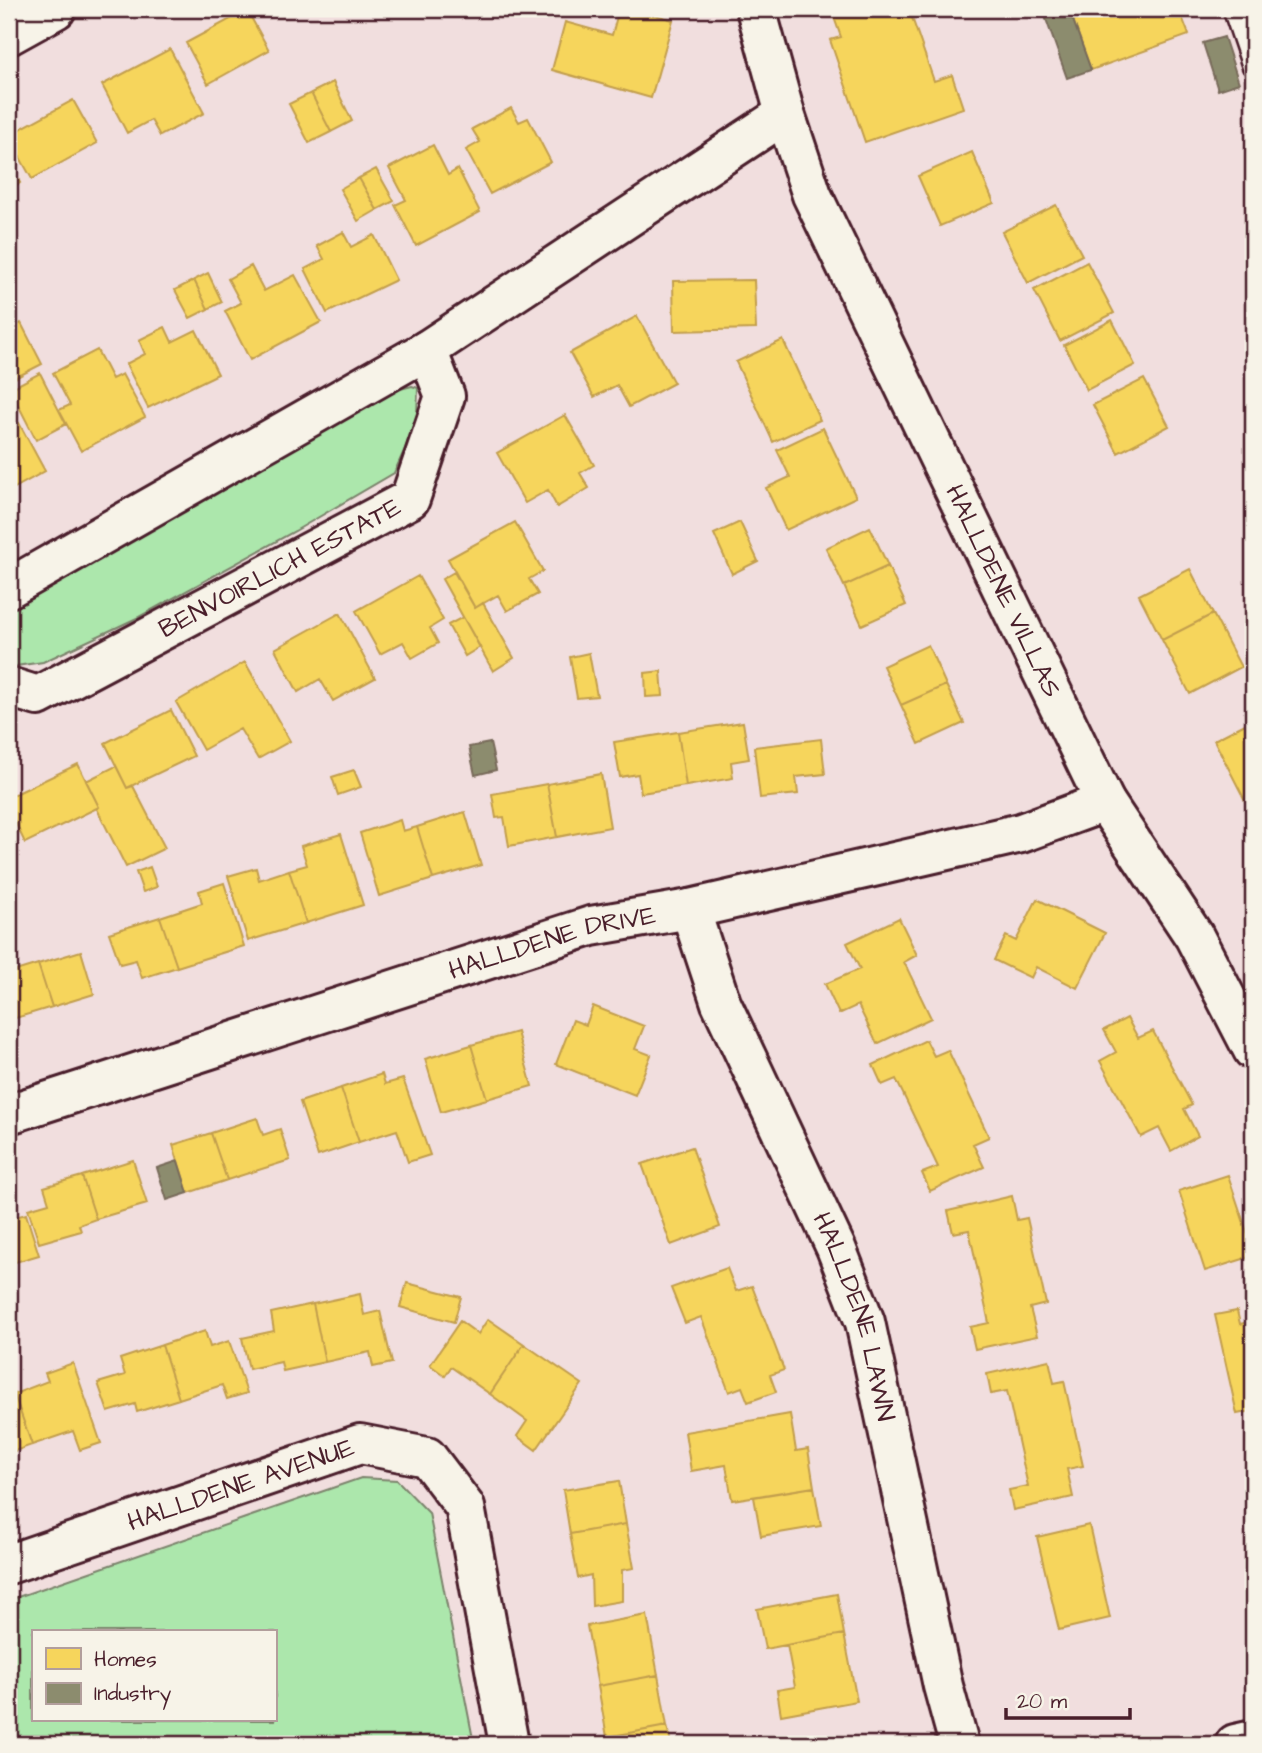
<svg xmlns="http://www.w3.org/2000/svg" width="1262" height="1753" viewBox="0 0 1262 1753" font-family="'Architects Daughter',sans-serif">
  <style>
    .green { fill: #ace7ac; stroke: #7b836c; stroke-width: 2; fill-rule: evenodd }
    .homes { fill: #f6d55c; stroke: #c29e4d; stroke-width: 2 }
    .industry { fill: #8c8c6e; stroke: #786b5a; stroke-width: 2 }
    .lines { fill: none; stroke-linecap: round; stroke-linejoin: round }
    .lane-casing { stroke: #4a1f2b; stroke-width: 26 }
    .street-casing { stroke: #4a1f2b; stroke-width: 44 }
    .secondary-casing { stroke: #4a1f2b; stroke-width: 44 }
    .lane { stroke: #f7f3e8; stroke-width: 21 }
    .street { stroke: #f7f3e8; stroke-width: 38 }
    .secondary { stroke: #f7f3e8; stroke-width: 38 }
    .labels { text-anchor: middle; dominant-baseline: central; stroke-width: 7; stroke-linejoin: round; paint-order: stroke }
    .street-label { font-size: 26px; fill: #4a1f2b; stroke: #f7f3e8 }
  </style>
  <rect width="100%" height="100%" fill="#f1dede"/>
  <filter id="ink" filterUnits="userSpaceOnUse"><feTurbulence type="fractalNoise" baseFrequency=".0143" numOctaves="2"/><feDisplacementMap in="SourceGraphic" scale="14" xChannelSelector="R" yChannelSelector="G"/><feConvolveMatrix kernelMatrix="1 2 1 2 8 2 1 2 1" color-interpolation-filters="sRGB"/></filter>
  <g filter="url(#ink)">
    <!-- green -->
    <path class="green" d="M412 386 418 388 417 417 405 449 394 473 295 531 139 617 43 662 9 667V609L400 389Z
      M361 1478 397 1480 429 1513 474 1744H9V1600ZM33 1632H275V1720H33Z"/>
    <!-- homes -->
    <path class="homes" d="M619 9H634L673 20 651 98 552 70 565 22 612 35Z
      M831 9H874L875 12 884 9H909L934 81 952 75 963 108 865 142 830 40 841 37Z
      M1105 9H1179L1189 35 1091 70 1073 20Z
      M247 10 269 50 208 84 186 43Z
      M170 49 204 113 160 136 151 120 127 133 102 85Z
      M333 82 352 121 331 132 311 93Z
      M311 93 331 132 309 143 289 104Z
      M73 100 97 143 32 179 9 138V135Z
      M511 108 519 122 528 118 551 162 490 194 466 150 480 142 472 129Z
      M433 145 448 175 458 169 480 212 416 246 395 205 406 200 389 168Z
      M972 152 994 203 940 226 918 176Z
      M9 163 20 183 9 190Z
      M376 169 394 201 377 210 359 178Z
      M359 178 377 210 358 221 340 189Z
      M1056 205 1082 255 1028 283 1002 232Z
      M343 232 351 247 374 235 396 280 327 313 305 269 324 259 317 246Z
      M1087 262 1114 313 1060 341 1034 290Z
      M251 266 264 291 295 275 321 322 250 360 225 311 241 303 228 279Z
      M208 273 222 302 208 309 194 280Z
      M194 280 208 309 190 318 175 290Z
      M754 280 756 329 674 331 673 281Z
      M637 316 674 383 629 407 617 385 594 397 570 353Z
      M1112 320 1135 365 1087 390 1064 345Z
      M21 323 42 364 9 381V329Z
      M165 327 172 342 196 330 218 374 148 408 126 364 145 354 139 340Z
      M783 340 820 420 773 442 736 362Z
      M97 350 112 379 122 374 145 417 81 451 59 410 70 405 53 373Z
      M40 373 66 424 36 440 10 389Z
      M1144 379 1169 426 1118 453 1093 405Z
      M565 415 594 465 580 473 589 488 557 507 548 490 525 503 497 453Z
      M19 423 45 471 9 491V429Z
      M823 428 856 497 786 530 766 488 790 477 777 450Z
      M515 522 543 571 529 579 538 594 507 611 498 595 475 608 448 559Z
      M740 522 758 561 732 574 714 534Z
      M870 527 888 566 844 586 826 548Z
      M888 566 906 605 862 625 844 586Z
      M1190 569 1213 614 1162 640 1139 595Z
      M454 572 475 608 483 603 514 658 493 671 442 579Z
      M418 576 443 620 430 628 438 643 412 658 403 642 380 654 356 611Z
      M340 613 375 678 333 701 320 679 298 692 275 649Z
      M1213 614 1241 667 1190 694 1162 640Z
      M463 617 480 647 465 656 448 625Z
      M928 645 946 685 901 705 883 666Z
      M589 653 597 696 577 698 570 657Z
      M245 662 290 741 258 759 240 729 203 750 176 702Z
      M661 671 663 696 646 697 645 673Z
      M946 685 964 723 919 744 901 705Z
      M171 710 194 756 127 788 105 743Z
      M1253 720V816L1214 740Z
      M743 722 749 759 731 762 733 778 686 786 678 732Z
      M678 732 686 786 641 793 638 774 620 777 614 742Z
      M821 739 825 774 796 777 798 794 760 798 754 747Z
      M78 764 99 807 25 843 9 809V797Z
      M116 766 127 788 133 786 165 848 126 867 97 809 99 807 86 781Z
      M354 770 361 787 338 795 332 777Z
      M601 774 610 827 557 837 547 784Z
      M547 784 557 837 509 846 504 817 496 818 492 794Z
      M465 812 481 865 433 879 417 827Z
      M400 820 403 831 417 827 433 879 379 896 360 833Z
      M341 834 363 905 306 923 289 870 307 865 301 846Z
      M150 867 157 887 143 892 136 872Z
      M256 868 259 880 289 870 306 923 248 941 228 876Z
      M224 883 244 946 177 967 160 917 202 903 199 891Z
      M1037 899 1105 933 1077 988 1036 967 1031 978 994 960 1006 936 1016 941Z
      M160 917 177 967 142 978 136 960 120 964 109 933Z
      M899 918 917 955 904 962 931 1018 877 1044 858 1005 839 1014 825 984 860 969 847 943Z
      M81 951 94 994 52 1007 38 964Z
      M38 964 52 1007 9 1020V973Z
      M593 1006 644 1026 635 1049 651 1055 635 1095 556 1064 573 1020 586 1025Z
      M1127 1018 1138 1038 1153 1031 1192 1105 1184 1109 1198 1136 1171 1151 1159 1128 1141 1137 1100 1061 1116 1052 1104 1030Z
      M517 1032 532 1086 487 1099 471 1045Z
      M926 1040 934 1056 948 1050 989 1137 973 1144 984 1167 930 1191 922 1173 938 1167 896 1079 882 1085 873 1065Z
      M471 1045 487 1099 441 1112 425 1059Z
      M382 1074 385 1084 403 1079 430 1155 408 1162 397 1130 359 1142 341 1088Z
      M341 1088 359 1142 318 1156 300 1102Z
      M257 1118 263 1135 280 1129 290 1160 227 1180 211 1133Z
      M211 1133 227 1180 188 1193 173 1145Z
      M692 1147 720 1227 671 1245 642 1164Z
      M133 1160 147 1204 96 1219 82 1176Z
      M1228 1175 1253 1250V1256L1205 1271 1179 1191Z
      M82 1176 96 1219 79 1225 81 1231 39 1243 28 1209 49 1203 44 1187Z
      M1012 1196 1017 1220 1027 1218 1046 1304 1030 1308 1037 1336 975 1349 970 1327 989 1323 969 1230 953 1233 948 1211Z
      M9 1208 12 1218 26 1214 39 1255 9 1264Z
      M727 1268 736 1291 752 1286 784 1370 770 1375 776 1392 748 1402 742 1387 729 1392 701 1317 685 1323 671 1288Z
      M407 1283 461 1297 454 1322 400 1307Z
      M360 1294 364 1315 380 1311 392 1363 373 1367 370 1352 325 1362 313 1304Z
      M313 1304 325 1362 283 1371 281 1362 249 1369 242 1338 274 1331 271 1313Z
      M1237 1311 1240 1324 1253 1321V1419L1252 1411 1237 1414 1215 1315Z
      M488 1319 524 1344 490 1394 451 1367 445 1376 430 1365 460 1321 478 1334Z
      M205 1331 210 1347 229 1341 247 1393 227 1399 222 1385 179 1399 162 1345Z
      M524 1344 582 1384 536 1450 517 1436 527 1421 490 1394Z
      M162 1345 179 1399 137 1412 135 1404 108 1412 98 1383 125 1375 120 1359Z
      M1049 1360 1054 1383 1064 1381 1083 1466 1067 1469 1073 1497 1013 1510 1009 1490 1028 1486 1007 1391 991 1394 987 1374Z
      M73 1363 101 1443 80 1450 73 1431 32 1445 14 1394 48 1381 45 1373Z
      M14 1394 32 1445 9 1453V1395Z
      M790 1414 796 1451 808 1449 814 1487 732 1500 726 1465 691 1471 685 1432Z
      M619 1481 626 1524 570 1534 563 1490Z
      M1251 1485H1253V1600H1252Z
      M814 1487 821 1526 761 1536 754 1497Z
      M626 1524 634 1568 622 1570V1601L592 1606 591 1575 578 1578 570 1534Z
      M1089 1525 1110 1618 1059 1630 1037 1537Z
      M837 1594 844 1634 765 1649 757 1609Z
      M647 1615 658 1675 598 1686 587 1626Z
      M844 1634 857 1701 781 1715 777 1690 795 1687 787 1645Z
      M658 1675 667 1726 607 1737 598 1686Z
      M667 1726 671 1744H599L598 1739Z"/>
    <!-- industry -->
    <path class="industry" d="M1065 9H1069L1091 70 1067 78 1045 16Z
      M1224 37 1239 83 1218 90 1203 43Z
      M490 743 496 770 475 775 469 747Z
      M178 1161 188 1193 167 1200 157 1168Z"/>
    <g class="lines">
      <defs>
        <path id="lane" d="M1234 9 1253 65"/>
        <g id="street">
          <path id="s1" d="M756 9 785 114 812 195 1105 802 1194 936 1253 1050"/>
          <path d="M9 588 427 350 785 114"/>
          <path id="s2" d="M9 687 38 696 410 499 445 396 427 350"/>
          <path id="s3" d="M690 909 721 1003 836 1248 865 1322 943 1686 959 1744"/>
          <path id="s4" d="M9 1114 591 926 690 909 1021 833 1105 802"/>
          <path id="s5" d="M9 1564 360 1444 427 1457 465 1507 509 1744"/>
          <path d="M1235 1744 1253 1740"/>
        </g>
        <path id="secondary" d="M9 35 56 9"/>
      </defs>
      <!-- lane casing -->
      <use href="#lane" class="lane-casing"/>
      <!-- street casing -->
      <use href="#street" class="street-casing"/>
      <!-- secondary casing -->
      <use href="#secondary" class="secondary-casing"/>
      <!-- lane -->
      <use href="#lane" class="lane"/>
      <!-- street -->
      <use href="#street" class="street"/>
      <!-- secondary -->
      <use href="#secondary" class="secondary"/>
    </g>
  </g>
  <g class="labels">
    <!-- street labels -->
    <g class="street-label">
      <text stroke="none"><textPath href="#s2" startOffset="304">BENVOIRLICH ESTATE</textPath></text>
      <text stroke="none"><textPath href="#s1" startOffset="634">HALLDENE VILLAS</textPath></text>
      <text stroke="none"><textPath href="#s4" startOffset="570">HALLDENE DRIVE</textPath></text>
      <text stroke="none"><textPath href="#s3" startOffset="441">HALLDENE LAWN</textPath></text>
      <text stroke="none"><textPath href="#s5" startOffset="245">HALLDENE AVENUE</textPath></text>
    </g>
  </g>
  <!-- margin -->
  <rect width="1262" height="1753" fill="none" stroke="#f7f3e8" stroke-width="35"/>
  <rect x="18" y="18" width="1227" height="1718" fill="none" stroke="#4a1f2b" stroke-width="2.5" filter="url(#ink)"/>
  <!-- legend -->
  <rect x="32" y="1630" width="245" height="91" fill="#f7f3e8" stroke="#b29e9c" stroke-width="2"/>
  <rect x="46" y="1648" width="35" height="21" fill="#f6d55c" stroke="#b29e9c" stroke-width="2"/>
  <text x="94" y="1666" font-size="21" fill="#4a1f2b">Homes</text>
  <rect x="46" y="1683" width="35" height="21" fill="#8c8c6e" stroke="#b29e9c" stroke-width="2"/>
  <text x="94" y="1700" font-size="21" fill="#4a1f2b">Industry</text>
  <!-- scale -->
  <path d="M1006 1708v10h124v-10" fill="none" stroke="#4a1f2b" stroke-width="3.5"/>
  <text x="1017" y="1708" font-size="21" fill="#4a1f2b" stroke="#f7f3e8" stroke-width="5" paint-order="stroke">20 m</text>
</svg>
